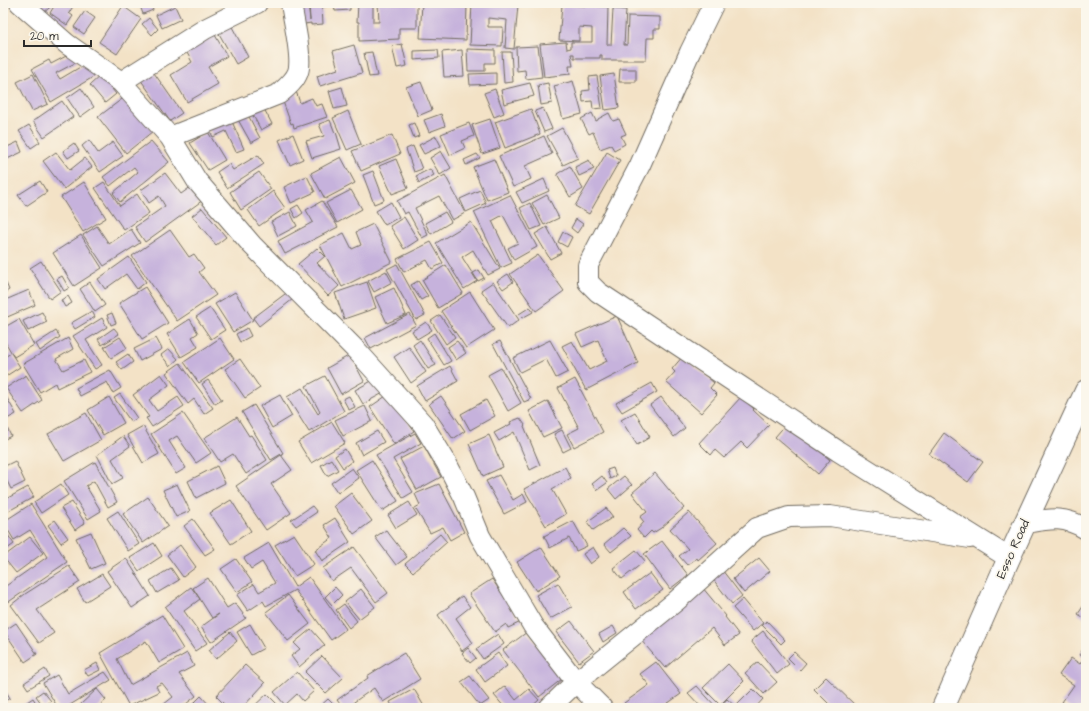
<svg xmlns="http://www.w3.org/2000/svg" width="1089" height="711" viewBox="0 0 1089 711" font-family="'Architects Daughter',sans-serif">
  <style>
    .building { fill: #c6b2dc }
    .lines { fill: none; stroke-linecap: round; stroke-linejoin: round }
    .minor-casing { stroke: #716b61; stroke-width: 22 }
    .tertiary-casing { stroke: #716b61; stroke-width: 24 }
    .minor { stroke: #fff; stroke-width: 20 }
    .tertiary { stroke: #fff; stroke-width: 22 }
    .labels { text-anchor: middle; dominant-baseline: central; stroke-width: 3.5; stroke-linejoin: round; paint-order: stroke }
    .street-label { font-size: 13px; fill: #2b2b2b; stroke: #fbf7ec }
  </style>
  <rect width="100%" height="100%" fill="#fbf7ec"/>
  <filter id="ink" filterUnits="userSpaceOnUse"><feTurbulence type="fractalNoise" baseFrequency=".025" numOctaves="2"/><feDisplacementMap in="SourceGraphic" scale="8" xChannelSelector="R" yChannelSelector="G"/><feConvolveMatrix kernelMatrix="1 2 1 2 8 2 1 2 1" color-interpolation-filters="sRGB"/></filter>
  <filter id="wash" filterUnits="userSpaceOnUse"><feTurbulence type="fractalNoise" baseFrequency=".012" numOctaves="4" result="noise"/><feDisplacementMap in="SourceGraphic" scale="16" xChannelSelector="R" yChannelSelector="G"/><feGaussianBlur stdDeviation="0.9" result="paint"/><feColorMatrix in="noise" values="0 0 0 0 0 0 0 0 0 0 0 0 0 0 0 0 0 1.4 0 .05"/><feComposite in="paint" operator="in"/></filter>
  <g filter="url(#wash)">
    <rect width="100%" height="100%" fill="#f3e2c6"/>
    <g id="blocks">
      <!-- building -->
      <path class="building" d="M34 3H53L54 4 43 13Z
        M56 3H75L69 13 73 16 67 25 50 13Z
        M139 3H150L153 10 143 14Z
        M297 3H308L310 20 309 3H350V10L335 11 334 6 322 7 323 24 311 25V23L299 25Z
        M358 3H373V22H379L378 3H417V28H399V39L359 41V22H357Z
        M422 3 467 4 466 40 420 38Z
        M472 3 518 5 514 49 505 48 507 20 488 18V27H503L502 46 470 45Z
        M562 5 608 7 607 45H611L613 9 626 10 624 45H627L628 16 660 17V29H654V38H647L646 60H602V55H600V58H574V54H571L573 66H569L570 74 544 77 540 44 566 42 567 49 571 48V42H592V28L579 27V41L559 40Z
        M123 6 141 19 117 54 99 42Z
        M175 6 181 19 162 28 156 15Z
        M85 11 95 18 84 34 74 27Z
        M149 18 158 29 152 35 142 24Z
        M230 23 248 57 236 64 217 30Z
        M215 35 227 56 208 67 218 84 187 102 171 75 192 62 186 51Z
        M402 44 407 66 397 68 392 46Z
        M354 45 362 73 320 86 317 76 338 69 333 51Z
        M538 46 542 77 526 79 525 70 517 71 516 47Z
        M467 49 495 50V63H485V71H468Z
        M438 50 439 58 414 60V51Z
        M462 50 464 76 444 77 442 52Z
        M372 52 377 76 369 77 364 53Z
        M502 52H511L513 82 504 83Z
        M72 53 77 62 56 73 60 79 87 63 95 76 51 102 32 69 49 60 51 64Z
        M620 69H636V82H619Z
        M152 70 182 113 170 121 140 79Z
        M496 73V84L470 85 469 74Z
        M33 74 48 104 32 111 17 82Z
        M614 74 619 108 605 110 600 76Z
        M101 75 116 94 105 103 90 85Z
        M597 76 602 108 593 109 592 101 583 102 582 91 590 90 589 77Z
        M573 81 582 114 563 119 554 86Z
        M421 82 432 110 418 116 406 87Z
        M530 83 534 96 504 104 501 90Z
        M548 83 552 103 541 105 538 85Z
        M342 87 347 106 334 109 329 91Z
        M81 88 94 107 80 117 67 98Z
        M495 89 504 113 494 117 484 93Z
        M296 91 300 103 312 98 316 106 322 104 327 117 294 128 293 123 291 124 281 96Z
        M126 96 153 131 126 153 98 117Z
        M62 101 73 117 44 137 33 121Z
        M262 105 272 124 261 130 250 110Z
        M543 108 552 129 544 132 535 111Z
        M531 109 540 134 505 148 495 122Z
        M246 111 260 138 251 143 236 116Z
        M348 111 361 144 347 150 333 118Z
        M592 113 596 121 598 120V119L609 113 613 121 619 119 626 134 621 136 625 144 614 150 611 145 600 149 593 132 589 134 581 119Z
        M441 114 445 126 429 132 424 120Z
        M230 117 244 149 236 152 226 131 213 137 208 127Z
        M490 119 500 148 482 154 472 125Z
        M330 120 335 133 336 132 341 149 312 158 306 141 324 136 319 124Z
        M414 123 419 136 414 138 409 125Z
        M469 123 474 136 462 141 465 148 450 155 441 134Z
        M29 125 40 142 31 148 19 131Z
        M562 128 578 158 563 165 547 136Z
        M208 132 225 160 208 170 190 143Z
        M293 134 303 159 290 165 279 140Z
        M392 135 400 154 361 171 352 151Z
        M436 136 441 146 424 154 419 145Z
        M544 136 552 154 525 166 531 179 513 187 499 156Z
        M89 140 98 153 113 142 123 156 100 172 82 146Z
        M151 141 169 162 120 202 113 193 138 172 134 167 110 186 103 177Z
        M18 142 22 152 3 161V149Z
        M74 143 79 151 68 158 63 151Z
        M413 146 422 169 414 172 406 149Z
        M441 151 451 168 440 175 430 158Z
        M56 152 70 170 85 158 92 167 64 189 43 161Z
        M607 152 620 160 589 214 575 206Z
        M477 154 480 158 466 165 464 160Z
        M258 155 264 164 227 188 217 172 229 164 233 170Z
        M341 157 355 183 325 199 311 173Z
        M396 159 408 188 392 194 379 166Z
        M494 159 508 192 487 200 473 167Z
        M589 160 594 169 579 176 575 167Z
        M570 166 583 189 570 197 557 174Z
        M430 169 434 175 419 183 416 176Z
        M373 171 384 200 374 204 363 175Z
        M259 172 271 189 241 210 230 192Z
        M165 173 181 194 192 186 203 200 145 242 135 227 165 206 159 196 149 203 141 190Z
        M445 175 465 213 452 220 439 196 415 208 428 235 422 238 408 212 404 214 397 201Z
        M307 176 315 192 291 203 284 187Z
        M544 179 549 191 522 203 516 192Z
        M40 181 47 192 26 206 18 195Z
        M84 182 106 218 83 232 61 197Z
        M104 182 120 206 137 194 149 213 124 230 95 188Z
        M351 190 362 209 337 223 326 203Z
        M480 190 486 203 466 212 460 199Z
        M273 191 285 208 259 226 248 210Z
        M510 195 537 247 514 260 508 248 518 243 503 215 492 221 512 263 501 268 474 212Z
        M547 195 559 218 544 225 532 203Z
        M322 201 338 227 285 254 278 241 313 222 306 210Z
        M391 202 399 217 385 225 376 211Z
        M530 203 541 226 531 230 520 208Z
        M298 205 303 213 296 218 291 209Z
        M202 208 226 237 216 245 192 216Z
        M290 212 297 226 278 236 271 222Z
        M445 212 451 222 431 234 425 223Z
        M404 217 418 240 404 249 390 226Z
        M576 219 583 224 577 233 571 228Z
        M471 222 500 269 488 275 473 250 462 257 477 281 464 289 436 243Z
        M373 224 392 262 342 287 320 245 344 233 352 249 361 245 356 232Z
        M97 226 109 244 131 229 140 243 104 266 83 235Z
        M547 227 561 253 550 259 535 234Z
        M170 230 189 257 194 254 204 268 199 272 216 295 177 321 132 256Z
        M563 232 572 237 567 247 558 242Z
        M81 235 102 268 74 286 53 253Z
        M431 242 443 263 432 269 427 260 404 272 397 259Z
        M317 248 325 256 317 263 339 286 328 296 298 264Z
        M538 255 564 291 536 311 510 274Z
        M129 257 146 282 137 289 126 274 105 289 98 279Z
        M41 261 61 291 50 299 30 268Z
        M397 264 425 315 416 320 387 269Z
        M446 265 463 293 438 308 422 280Z
        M479 270 484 278 478 281 473 273Z
        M386 271 392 282 374 292 368 281Z
        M508 274 513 282 503 289 497 281Z
        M62 276 69 288 64 291 57 279Z
        M418 281 428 296 421 300 411 285Z
        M90 282 105 305 95 312 80 289Z
        M367 282 376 308 344 319 335 293Z
        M493 282 519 320 508 328 481 290Z
        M6 283 9 290 3 294V285Z
        M145 287 168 323 142 339 119 303Z
        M293 288 298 295 259 326 253 318Z
        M394 288 406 315 387 323 375 297Z
        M29 290 35 305 5 318 3 313V301Z
        M235 292 253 320 233 332 215 304Z
        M470 292 494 330 466 348 441 311Z
        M68 296 72 303 65 307 61 300Z
        M530 307 533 312 522 318 519 314Z
        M210 308 225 330 211 339 196 317Z
        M92 311 95 317 75 329 71 323Z
        M42 312 47 322 28 331 23 321Z
        M112 313 116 323 111 325 107 315Z
        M410 314 416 325 371 349 365 338Z
        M440 315 455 337 446 344 431 321Z
        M617 316 638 363 586 390 562 346 572 341 589 370 607 361 598 340 582 347 576 334Z
        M102 318 107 327 86 340 102 365 95 369 73 336Z
        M19 319 34 345 14 357 3 338V328Z
        M190 319 198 333 192 337 198 347 181 357 167 334Z
        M426 322 432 330 417 339 412 331Z
        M114 328 119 334 102 345 98 339Z
        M247 328 251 336 240 342 236 334Z
        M56 331 60 337 40 351 36 344Z
        M434 333 451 361 444 365 427 338Z
        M120 337 127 348 111 358 104 347Z
        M68 338 73 349 56 359 63 370 84 360 90 372 57 388 55 383 40 392 23 364Z
        M156 338 162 349 140 361 134 349Z
        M220 338 234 359 199 383 184 362Z
        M420 340 436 365 428 369 413 345Z
        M550 340 568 372 556 378 546 359 520 372 513 358Z
        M457 341 466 353 456 360 448 347Z
        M500 341 531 399 524 402 493 344Z
        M409 347 426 372 411 383 394 357Z
        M169 349 178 359 170 366 161 355Z
        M11 353 20 367 3 378V358Z
        M128 354 133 362 122 370 116 362Z
        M350 355 364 381 341 394 327 368Z
        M683 356 714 383 710 388 717 395 701 413 666 382 675 372 672 369Z
        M240 359 260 388 245 398 225 369Z
        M180 363 213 408 204 414 194 399 188 404 166 373Z
        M450 366 458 381 425 401 417 386Z
        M501 368 521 403 508 411 488 375Z
        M110 370 121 388 113 393 107 382 80 396 76 388Z
        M161 374 169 385 149 400 157 411 178 397 184 406 152 427 146 418 149 417 133 395Z
        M26 375 42 400 23 413 6 388Z
        M325 376 344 411 309 432 287 397 302 388 318 414 320 412 306 386Z
        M377 378 385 392 363 404 355 390Z
        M575 379 603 432 574 447 567 434 579 428 558 388Z
        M208 380 222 400 215 404 202 384Z
        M652 383 657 392 622 412 616 403Z
        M3 391 16 414 7 419 3 413Z
        M120 394 137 418 131 422 114 398Z
        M389 394 414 431 394 444 370 407Z
        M280 395 292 416 272 428 260 406Z
        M349 396 355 407 349 410 343 399Z
        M441 396 465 431 453 439 429 404Z
        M109 397 124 423 103 435 88 410Z
        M661 397 685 428 674 437 650 405Z
        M741 397 754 409 753 410 769 425 747 448 741 442 724 458 715 450 711 455 699 443Z
        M486 400 495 416 470 430 461 414Z
        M548 401 562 428 543 437 529 411Z
        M254 405 283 453 271 460 242 412Z
        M365 406 372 421 343 436 335 420Z
        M635 412 650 437 637 445 621 420Z
        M86 413 101 440 64 461 48 434Z
        M183 413 211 453 196 463 177 436 169 441 186 468 176 474 151 434Z
        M237 417 249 436 251 435 267 460 246 474 233 454 220 462 204 438Z
        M520 418 525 425 524 426 540 465 530 470 514 432 499 441 494 433 511 424 510 422Z
        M3 420 11 436 3 440Z
        M332 422 345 443 311 463 298 442Z
        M787 423 830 460 818 474 775 437Z
        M143 426 159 454 143 463 127 435Z
        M562 430 571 448 563 452 554 434Z
        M377 431 384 442 362 455 356 443Z
        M415 433 421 443 393 459 413 492 403 498 376 455Z
        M944 433 983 462 968 482 929 454Z
        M489 435 503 467 483 476 469 444Z
        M123 436 130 446 112 459 123 478 112 484 97 455Z
        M424 446 441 477 417 490 400 459Z
        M345 449 352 461 343 468 335 456Z
        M281 455 292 470 271 484 291 513 266 530 236 486Z
        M331 459 338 470 327 476 321 465Z
        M372 460 398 501 382 511 356 470Z
        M15 461 25 482 11 489 3 473V467Z
        M95 462 117 502 108 507 94 481 86 486 101 511 88 519 64 481Z
        M217 466 225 483 196 498 188 481Z
        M565 467 571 478 552 489 566 514 546 526 524 489Z
        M352 468 359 478 338 493 331 483Z
        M613 468 616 476 610 479 607 470Z
        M655 473 684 508 661 528 653 533 651 531 644 538 637 530 644 522 640 517 647 512 632 493Z
        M499 475 513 500 523 494 527 502 504 514 486 481Z
        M602 476 607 483 597 490 592 484Z
        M624 476 632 485 616 499 608 489Z
        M61 484 68 495 41 513 34 502Z
        M177 484 190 511 176 517 163 490Z
        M439 484 464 532 450 540 443 527 430 533 415 508 420 505 415 494Z
        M28 487 34 497 3 514V498L4 500Z
        M351 493 372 521 354 534 334 506Z
        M148 497 168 526 143 543 123 514Z
        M231 500 251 531 231 544 210 513Z
        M72 502 85 523 75 530 61 508Z
        M409 502 417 515 396 528 388 515Z
        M31 504 67 562 7 603 3 598V588L47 557 30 530 14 540 3 522Z
        M312 506 317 512 296 526 291 520Z
        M606 508 613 517 593 530 587 522Z
        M118 511 139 544 128 551 107 518Z
        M689 512 717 543 698 560 697 558 687 565 679 556 688 549 670 529Z
        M335 518 350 542 322 561 315 550 332 538 324 525Z
        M193 519 215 549 205 555 184 526Z
        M55 520 68 538 61 543 48 525Z
        M573 521 587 546 576 551 569 538 550 548 544 536Z
        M3 528 14 544 3 552Z
        M623 528 631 536 611 552 604 544Z
        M386 530 407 557 396 565 375 537Z
        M91 532 105 563 91 569 76 538Z
        M294 534 314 564 295 576 275 545Z
        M440 534 447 542 413 572 405 564Z
        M30 537 43 553 16 573 3 557Z
        M662 541 688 575 670 589 644 554Z
        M154 543 162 556 139 571 130 558Z
        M269 543 295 587 309 577 346 629 331 640 295 590 266 606 263 601 248 611 237 595 254 584 259 592 275 583 262 562 251 569 244 558Z
        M180 545 196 567 183 577 167 555Z
        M354 547 388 593 376 602 351 568 332 581 323 568Z
        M541 547 560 576 536 591 517 562Z
        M593 547 599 557 590 564 583 554Z
        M636 550 645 561 622 579 613 568Z
        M126 558 150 596 132 608 107 571Z
        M759 558 770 571 744 593 733 579Z
        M236 559 252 582 237 592 221 569Z
        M69 566 80 582 37 610 54 633 39 643 11 605 25 594Z
        M719 566 742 596 732 604 709 574Z
        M171 568 179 580 157 593 150 581Z
        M650 573 663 590 636 609 624 592Z
        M102 574 110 586 85 602 77 589Z
        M208 578 227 608 235 603 246 618 211 642 201 627 219 614 212 618 193 588Z
        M492 579 516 615 523 621 508 628 506 624 495 632 469 594Z
        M558 583 572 607 550 619 536 595Z
        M191 587 200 599 184 611 207 643 195 651 165 607Z
        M335 587 342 595 332 605 325 597Z
        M702 587 726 616 725 617 739 635 725 645 712 628 665 668 640 639Z
        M361 589 375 607 359 619 345 602Z
        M288 595 310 624 288 641 266 612Z
        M462 596 470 607 456 618 473 643 462 651 438 615Z
        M743 599 763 623 753 631 733 608Z
        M1086 602V619L1078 614Z
        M344 604 357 621 349 628 336 610Z
        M162 615 183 649 159 663 146 641 117 659 130 685 187 653 194 666 179 674 196 696 181 708H159L173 697 162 683 156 686 159 692 129 706 100 653Z
        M571 621 594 651 579 662 556 632Z
        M767 621 785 640 781 644 762 625Z
        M16 623 37 654 25 662 4 631Z
        M250 624 264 648 251 655 237 632Z
        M613 626 617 633 603 642 599 634Z
        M311 629 325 645 299 667 291 656 300 649 294 643Z
        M763 631 789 664 777 674 751 641Z
        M230 632 237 641 216 659 209 650Z
        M527 632 562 679 539 697 503 650Z
        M498 634 504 644 483 659 476 649Z
        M1086 645V708H1072L1062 702 1074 685 1059 675 1071 658 1080 664 1084 658 1079 655Z
        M468 648 476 658 470 663 462 653Z
        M794 652 806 663 800 670 788 658Z
        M404 653 420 679 383 702 374 688 354 702 358 708H343L337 700 368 678 367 676Z
        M498 653 507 666 485 682 476 669Z
        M322 656 343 678 326 693 305 672Z
        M656 662 681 694 661 708H628L624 703 649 685 640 674Z
        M758 662 777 682 764 694 745 673Z
        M97 663 100 670 88 676 84 670Z
        M728 664 744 681 720 705 703 688Z
        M245 665 265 683 242 708H228L216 696Z
        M45 669 49 676 28 689 24 683Z
        M105 672 111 680 65 708H58L43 683 57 675 68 694Z
        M297 672 314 691 303 701 297 694 285 705 274 692Z
        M470 676 489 700 480 706 461 682Z
        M826 677 858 708H833L814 689Z
        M3 686 10 698 3 702 7 708H3Z
        M505 686 516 700 529 689 539 700 530 708H505L494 695Z
        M697 686 717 708H702L688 693Z
        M97 689 106 700 97 708H83L80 705Z
        M414 689 425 708H393L390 702Z
        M753 689 763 699 755 708H741L737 705Z
        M43 691 51 701 44 707 36 696Z
        M267 694 281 708H252Z
        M201 696 212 708H189Z
        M33 698 39 708H18Z
        M328 699 337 708H318Z
        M727 699 737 708H719Z"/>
    </g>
  </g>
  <g filter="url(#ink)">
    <use href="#blocks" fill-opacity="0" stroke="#716b61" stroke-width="1"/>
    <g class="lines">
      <defs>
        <path id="minor" d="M20 3 67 44 121 82 170 137 197 181 252 245 358 352 423 424 446 462 464 497 480 536 533 626 576 682 602 708
          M714 3 690 52 640 165 588 265V282L598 292 838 451 1009 558
          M121 82 205 29 257 3
          M170 137 279 94C286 88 295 81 298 72 303 58 293 19 291 3
          M1025 523C1049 519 1063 515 1086 529
          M549 708 576 682 675 602 757 528 789 517 830 516 970 538"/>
        <path id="tertiary" d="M943 708 1009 558 1086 391"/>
      </defs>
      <!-- minor casing -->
      <use href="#minor" class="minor-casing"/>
      <!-- tertiary casing -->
      <use href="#tertiary" class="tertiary-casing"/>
      <!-- minor -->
      <use href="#minor" class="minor"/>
      <!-- tertiary -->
      <use href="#tertiary" class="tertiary"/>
    </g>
  </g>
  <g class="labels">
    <!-- street labels -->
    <g class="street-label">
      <text transform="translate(1013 549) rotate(-66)">Esso Road</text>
    </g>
  </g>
  <!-- margin -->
  <rect width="1089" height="711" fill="none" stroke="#fbf7ec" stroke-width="16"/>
  <!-- scale -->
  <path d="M24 40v6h67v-6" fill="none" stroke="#2b2b2b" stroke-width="2"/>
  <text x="30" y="40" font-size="12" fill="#2b2b2b" stroke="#fbf7ec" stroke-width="3" paint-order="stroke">20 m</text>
</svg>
